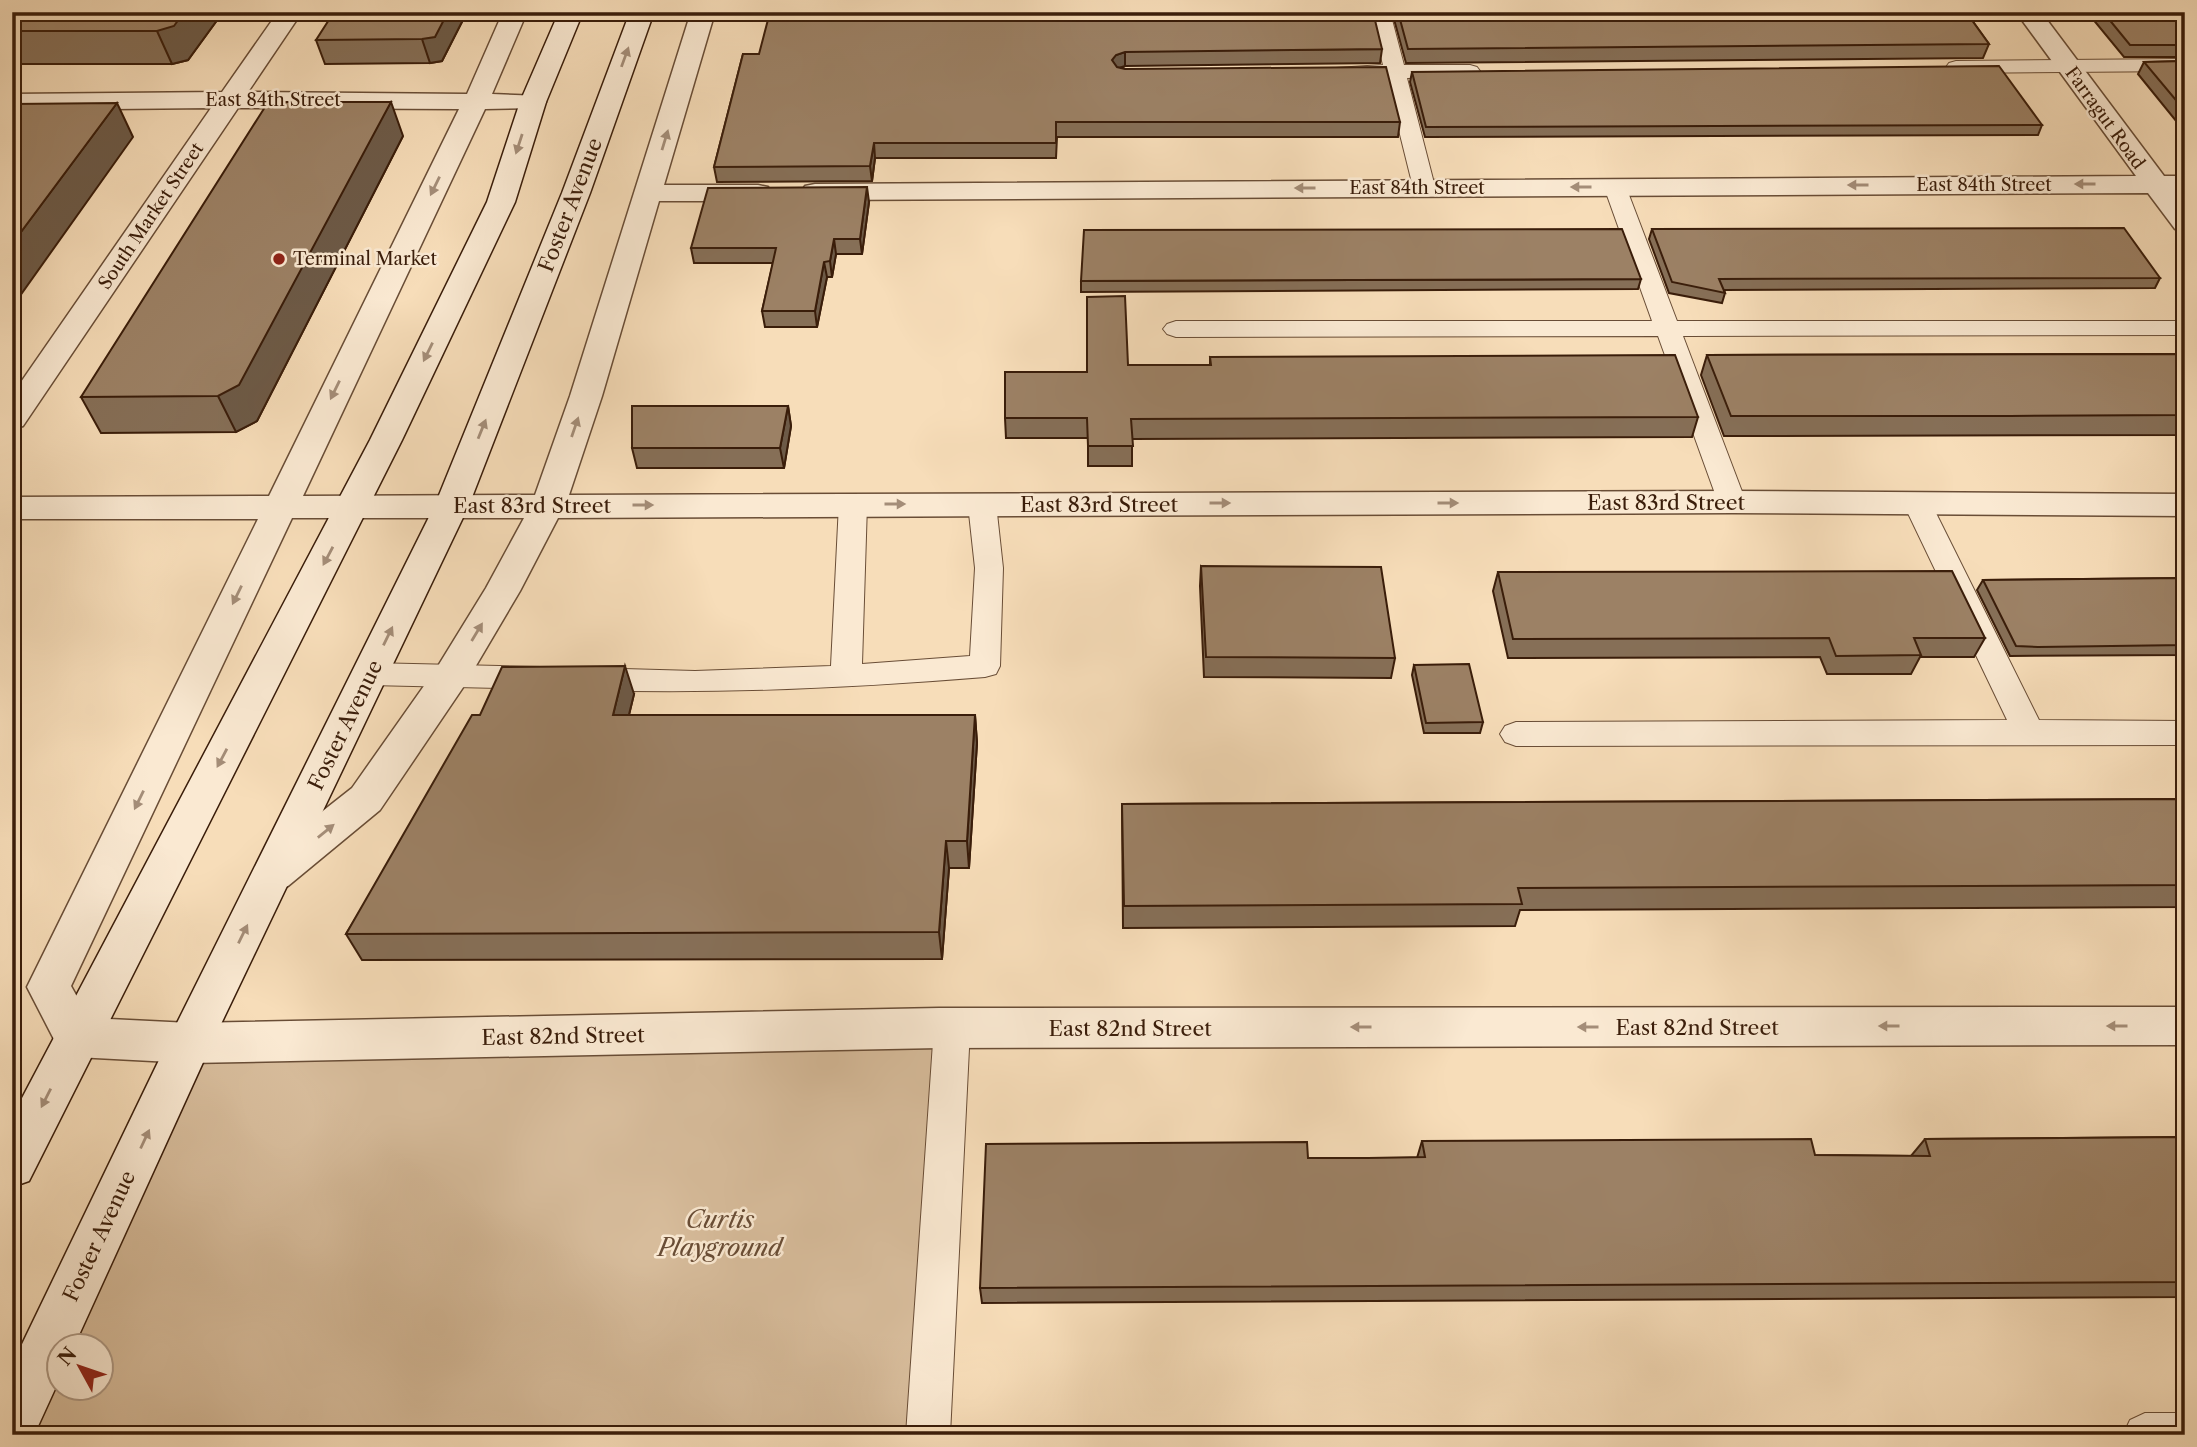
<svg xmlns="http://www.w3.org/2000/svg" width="2197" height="1447" viewBox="0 0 2197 1447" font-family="'Libre Caslon Text',serif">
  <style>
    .green { fill: #d7bc9b; stroke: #886c52; stroke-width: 2; fill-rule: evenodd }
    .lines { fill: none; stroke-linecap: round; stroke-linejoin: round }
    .lane-casing { stroke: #694d36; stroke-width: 2 }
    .street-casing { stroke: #694d36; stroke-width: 3 }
    .secondary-casing { stroke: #3a1d0a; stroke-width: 3 }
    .lane { fill: #fae9d2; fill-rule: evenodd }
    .street { fill: #fae9d2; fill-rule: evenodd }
    .secondary { fill: #fae9d2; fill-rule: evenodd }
    .wall { fill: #866f57; stroke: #3a1d0a; stroke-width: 2 }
    .shaded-wall { fill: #6d5a47; stroke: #3a1d0a; stroke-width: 2 }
    .building { fill: #9c8165; stroke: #3a1d0a; stroke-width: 2 }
    .oneway { fill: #a48d78 }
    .poi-dot { fill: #8f2418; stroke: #fae9d2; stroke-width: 2.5 }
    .labels { text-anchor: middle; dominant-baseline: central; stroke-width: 5; stroke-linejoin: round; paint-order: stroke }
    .far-street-label { font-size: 18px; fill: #3a1d0a; stroke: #fae9d2 }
    .far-poi-label { font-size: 18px; fill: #3a1d0a; stroke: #fae9d2; text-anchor: start }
    .street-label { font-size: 21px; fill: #3a1d0a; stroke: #fae9d2 }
    .near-park-label { font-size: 24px; font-style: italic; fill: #694d36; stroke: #fae9d2 }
  </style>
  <rect width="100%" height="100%" fill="#f7ddb9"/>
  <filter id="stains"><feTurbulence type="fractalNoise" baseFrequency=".00286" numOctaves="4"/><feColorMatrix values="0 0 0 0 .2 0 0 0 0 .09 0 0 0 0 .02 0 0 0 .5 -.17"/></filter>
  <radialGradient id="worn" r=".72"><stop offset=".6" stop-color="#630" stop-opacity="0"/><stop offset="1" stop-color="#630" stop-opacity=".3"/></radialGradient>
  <!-- green -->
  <path class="green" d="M939 1028 909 1435H12L190 1043ZM60 1346H102V1388H60Z"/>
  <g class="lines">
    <defs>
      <path id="lane" d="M1370 12H1390L1404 65H1470L1477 67 1480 71 1477 75 1470 77 1407 78 1435 187 1432 192H1416L1413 187 1386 78 1336 76 1333 72 1336 68 1383 65Z
        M2185 59V71L1956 73 1949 71 1946 67 1949 63 1956 61Z
        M1615 180 1623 182 1626 187 1677 321H2185V335L1683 336 1746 502 1742 509 1732 511 1722 509 1718 502 1658 336 1176 337 1167 334 1163 329 1167 324 1176 321H1652L1604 187 1607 182Z
        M853 495 863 497 867 504 862 664 970 656 975 568 968 504 972 497 982 495 992 497 996 504 1003 568 1000 666 996 674 985 677C852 688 721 694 588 690L577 687 573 679 577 671 588 668 695 671 831 666 839 504 843 497Z
        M1918 496 1928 498 1932 505 2039 720 2185 721V745L1516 746 1505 742 1500 734 1505 726 1516 722 2007 720 1904 505 1908 498Z
        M370 663 540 667 551 670 555 678 551 686 540 689 370 685 359 682 355 674 359 666Z
        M952 1012 965 1017 970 1028 950 1435H906L934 1028 939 1017Z
        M2145 1413H2185V1435H2123L2130 1420Z"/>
      <path id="street" d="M278 12H302L248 92 467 94 503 12H527L492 94 542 96 546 102 542 108 485 109 303 496 535 495 570 396 691 12H715L664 185H758L768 187 772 193 768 199 758 201H659L602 396 569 495 1732 491 2185 494V516L1732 513 558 518 520 591 464 686 380 810 288 886 273 891 258 886 252 874 258 862 352 788 438 666 486 588 524 518H292L71 986 89 1018 190 1023 939 1008 2185 1007V1045L939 1048 190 1063 76 1057 60 1051 27 987 258 519H12V497L269 496 459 109 238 108 23 426 12 429V395L211 108 12 110V94L222 92Z
        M2016 12H2041L2164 176H2185V192H2176L2185 203V231L2175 229 2148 193 815 200 805 198 801 192 805 186 815 184 2136 176Z"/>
      <path id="secondary" d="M559 12H583L546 102 515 202 402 440 29 1181 12 1187V1117L370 440 487 202 520 102Z
        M630 12H654L590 193 469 505 210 1047 74 1346H60V1378L34 1435H12V1365L174 1029 435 505 562 193Z"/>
    </defs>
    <!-- lane casing -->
    <use href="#lane" class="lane-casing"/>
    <!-- street casing -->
    <use href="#street" class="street-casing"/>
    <!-- secondary casing -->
    <use href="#secondary" class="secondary-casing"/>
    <!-- lane -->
    <use href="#lane" class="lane"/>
    <!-- street -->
    <use href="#street" class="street"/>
    <!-- secondary -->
    <use href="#secondary" class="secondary"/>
  </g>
  <!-- wall -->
  <path class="wall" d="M12 12H223L188 60 172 64H12Z
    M467 12 442 61 430 63 325 64 316 40Z
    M1392 12H1966L1989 44 1983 58 1406 63Z
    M2087 12H2185V57H2124Z
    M1382 49 1380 63 1125 66 1121 68 1400 122 1398 137H1057L1056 158H875L872 181 717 182 714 167 743 54Z
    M2185 61V132L2138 74 2144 62Z
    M1412 72 2042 125 2038 135 1425 137 1410 82Z
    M403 136 257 421 236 432 101 433 81 397Z
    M869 202 862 254H836L832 277H827L817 327H765L762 311 773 263H694L691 248Z
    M1652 229 2160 278 2155 288 1724 290 1725 293 1722 303 1669 293 1649 239Z
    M1641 279 1638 289 1081 292V281Z
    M2185 354V435L1724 436 1701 375 1707 355Z
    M1210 357 1698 417 1692 437 1132 439V466H1088V438H1006L1005 418 1087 372 1128 365H1210Z
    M788 406 791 426 784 468H637L632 448Z
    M1201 566 1395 658 1391 678 1204 677 1200 586Z
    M1498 572 1985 638 1974 657H1920L1911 674H1827L1820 657 1508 658 1493 591Z
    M2185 578V655L2010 656 1977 590 1983 580Z
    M1414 665 1483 722 1480 733H1424L1412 675Z
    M634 694 629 715H975L977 743 969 868H949L942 959 362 960 346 934 480 715Z
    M2185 799V907L1520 910 1515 926 1123 928 1122 804Z
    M2185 1137V1297L982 1303 980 1288 1308 1158H1417L1422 1141 1815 1155 1911 1156 1925 1139Z"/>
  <!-- shaded-wall -->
  <path class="shaded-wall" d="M184 12H223L188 60 172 64 157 31Z
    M448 12H467L442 61 430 63 422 39Z
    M1125 52V66L1116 69 1112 60 1116 55Z
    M391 102 403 136 257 421 236 432 218 396Z
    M117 103 133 137 12 307V244Z
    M874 143 875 158 872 181 870 166Z
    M867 187 869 202 862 254 860 239Z
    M834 239 836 254 832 277 830 261Z
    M824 262 827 277 817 327 815 311Z
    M788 406 791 426 784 468 780 448Z
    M625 666 634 694 622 743 613 715Z
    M975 715 977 743 969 868 967 841Z
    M946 841 949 868 942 959 939 932Z"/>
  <!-- building -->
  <path class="building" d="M12 12H184L174 26 157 31H12Z
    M334 12H448L435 37 422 39 316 40Z
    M770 12H1373L1382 49 1125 52 1116 55 1112 60 1117 67 1125 69 1386 67 1400 122H1056V143H874L870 166 714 167 743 54H759Z
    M1398 12H1966L1989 44 1408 49Z
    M2103 12H2185V45H2130Z
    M2185 61V111L2144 62Z
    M1999 66 2042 125 1426 127 1412 72Z
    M282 102H391L239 385 218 396 81 397 265 107Z
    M117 103 12 244V104Z
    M867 187 860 239H834L830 261 824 262 815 311H762L776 248H691L708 188Z
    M2124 228 2160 278 1719 279 1725 293 1672 282 1652 229Z
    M1622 229 1641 279 1081 281 1084 230Z
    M1125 296 1128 365H1211L1210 357 1675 355 1698 417 1131 419 1133 446H1088L1087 418H1005V372H1087V297Z
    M2185 354V415L2010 416H1731L1707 355Z
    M632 406H788L780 448H632Z
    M1201 566 1381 567 1395 658 1206 657Z
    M1952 571 1985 638H1914L1921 655 1836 656 1829 638 1513 639 1498 572Z
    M2185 578V645L2038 647 2016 646 1983 580Z
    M1469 664 1483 722 1426 723 1414 665Z
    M625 666 613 715H975L967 841H946L939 932 346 934 472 715H480L502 667Z
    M2185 799V885L1518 888 1522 904 1124 906 1122 804Z
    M2185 1137V1282L980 1288 986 1144 1307 1142 1308 1158H1368L1425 1157 1422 1141 1811 1139 1815 1155 1930 1156 1925 1139Z"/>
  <!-- one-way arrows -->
  <defs><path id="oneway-solid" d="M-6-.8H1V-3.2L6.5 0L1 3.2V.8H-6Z" transform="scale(1.75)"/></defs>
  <g class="oneway">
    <use href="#oneway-solid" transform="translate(625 57) rotate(-70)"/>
    <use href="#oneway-solid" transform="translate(665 140) rotate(-73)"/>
    <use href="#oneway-solid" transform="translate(519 144) rotate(108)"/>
    <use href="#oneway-solid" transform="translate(2085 184) rotate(180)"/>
    <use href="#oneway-solid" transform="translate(1858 185) rotate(180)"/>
    <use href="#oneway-solid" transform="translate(435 186) rotate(116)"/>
    <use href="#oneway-solid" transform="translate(1581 187) rotate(180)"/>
    <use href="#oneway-solid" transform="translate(1305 188) rotate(180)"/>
    <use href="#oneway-solid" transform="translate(428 352) rotate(116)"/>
    <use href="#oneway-solid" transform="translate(335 390) rotate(116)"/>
    <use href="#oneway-solid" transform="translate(575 427) rotate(-71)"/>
    <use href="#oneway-solid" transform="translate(482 429) rotate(-68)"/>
    <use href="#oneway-solid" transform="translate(1220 503)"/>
    <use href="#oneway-solid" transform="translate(1448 503)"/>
    <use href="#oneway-solid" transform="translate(895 504)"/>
    <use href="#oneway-solid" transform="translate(643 505)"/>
    <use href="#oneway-solid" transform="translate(328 556) rotate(118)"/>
    <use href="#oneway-solid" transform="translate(237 595) rotate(116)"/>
    <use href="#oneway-solid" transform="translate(477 632) rotate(-59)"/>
    <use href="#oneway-solid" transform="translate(388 636) rotate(-64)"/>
    <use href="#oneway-solid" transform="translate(222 758) rotate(118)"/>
    <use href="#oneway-solid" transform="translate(139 800) rotate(116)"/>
    <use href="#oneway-solid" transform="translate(326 831) rotate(-39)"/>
    <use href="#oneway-solid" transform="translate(243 934) rotate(-64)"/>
    <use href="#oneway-solid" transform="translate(1889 1026) rotate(180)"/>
    <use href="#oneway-solid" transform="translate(2117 1026) rotate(180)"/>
    <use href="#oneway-solid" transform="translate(1361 1027) rotate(180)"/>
    <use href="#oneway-solid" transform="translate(1588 1027) rotate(180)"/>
    <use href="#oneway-solid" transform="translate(46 1098) rotate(117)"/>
    <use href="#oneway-solid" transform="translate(145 1139) rotate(-65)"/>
  </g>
  <!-- markers -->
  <circle class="poi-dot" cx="279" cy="259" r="7"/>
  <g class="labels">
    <!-- far-street labels -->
    <g class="far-street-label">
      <text x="273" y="100">East 84th Street</text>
      <text transform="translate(2105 118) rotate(54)">Farragut Road</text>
      <text x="1984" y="185">East 84th Street</text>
      <text x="1417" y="188">East 84th Street</text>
      <text transform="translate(151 216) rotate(-56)">South Market Street</text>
    </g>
    <!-- far-poi labels -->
    <g class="far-poi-label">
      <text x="293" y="259">Terminal Market</text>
    </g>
    <!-- street labels -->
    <g class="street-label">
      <text transform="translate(570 205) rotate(-69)">Foster Avenue</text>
      <text x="1666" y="502">East 83rd Street</text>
      <text x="1099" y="504">East 83rd Street</text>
      <text x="532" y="505">East 83rd Street</text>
      <text transform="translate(345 725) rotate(-64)">Foster Avenue</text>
      <text x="1697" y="1027">East 82nd Street</text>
      <text x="1130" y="1028">East 82nd Street</text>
      <text transform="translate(563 1036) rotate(-1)">East 82nd Street</text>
      <text transform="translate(99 1236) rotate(-65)">Foster Avenue</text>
    </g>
    <!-- near-park labels -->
    <g class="near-park-label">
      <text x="720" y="1219">Curtis<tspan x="720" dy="28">Playground</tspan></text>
    </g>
  </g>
  <!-- margin -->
  <rect width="2197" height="1447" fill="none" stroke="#f7ddb9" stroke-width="42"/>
  <rect x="14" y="14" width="2169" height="1419" fill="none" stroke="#3a1d0a" stroke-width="3.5"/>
  <rect x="21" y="21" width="2155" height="1405" fill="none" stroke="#3a1d0a" stroke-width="2"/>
  <!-- north arrow -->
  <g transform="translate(80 1367) rotate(310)"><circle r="33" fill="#fae9d2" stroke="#ad9782" stroke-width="2"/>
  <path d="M0-5L12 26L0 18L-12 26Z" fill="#8f2418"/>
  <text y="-10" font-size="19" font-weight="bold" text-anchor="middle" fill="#3a1d0a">N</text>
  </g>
  <rect width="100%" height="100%" filter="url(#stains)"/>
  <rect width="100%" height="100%" fill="url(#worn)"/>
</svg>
